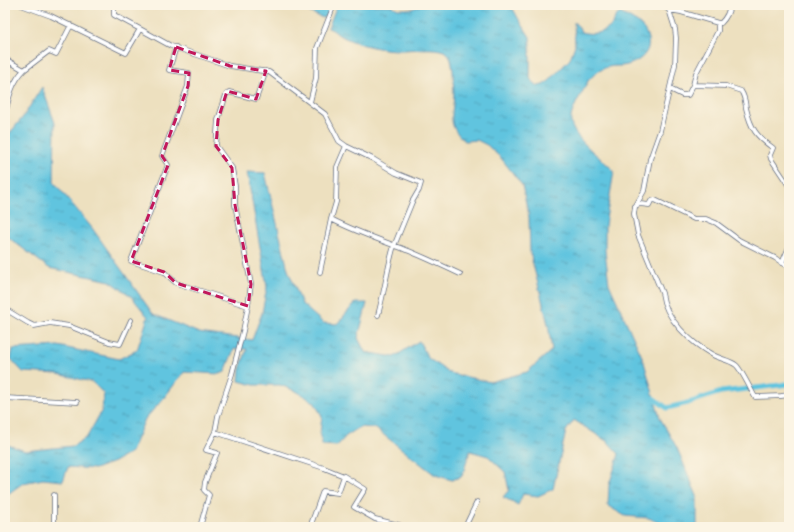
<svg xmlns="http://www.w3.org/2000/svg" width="794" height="532" viewBox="0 0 794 532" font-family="'Gochi Hand',sans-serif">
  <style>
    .water { fill: url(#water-ripples); stroke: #3e7a9e }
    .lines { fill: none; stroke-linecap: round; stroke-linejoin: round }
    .canal { stroke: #61c4df; stroke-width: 5 }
    .street-casing { stroke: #646d80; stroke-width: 5.5 }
    .street { stroke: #fff; stroke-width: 4 }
    .marked { fill: none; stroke: #c2185b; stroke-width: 3; stroke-dasharray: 8 5; stroke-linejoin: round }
  </style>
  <defs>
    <pattern id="water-ripples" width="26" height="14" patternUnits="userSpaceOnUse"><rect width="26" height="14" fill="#61c4df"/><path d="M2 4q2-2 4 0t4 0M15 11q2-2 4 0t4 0" fill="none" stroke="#4fa0b8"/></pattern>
  </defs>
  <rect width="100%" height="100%" fill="#fcf5e5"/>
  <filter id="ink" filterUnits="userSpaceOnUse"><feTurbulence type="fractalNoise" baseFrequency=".025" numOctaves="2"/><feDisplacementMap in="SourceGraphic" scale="8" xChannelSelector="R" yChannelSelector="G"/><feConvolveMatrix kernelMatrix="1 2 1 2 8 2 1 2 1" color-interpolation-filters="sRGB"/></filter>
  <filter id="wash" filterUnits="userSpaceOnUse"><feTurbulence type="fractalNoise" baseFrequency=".012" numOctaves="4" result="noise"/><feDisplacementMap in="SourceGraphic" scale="16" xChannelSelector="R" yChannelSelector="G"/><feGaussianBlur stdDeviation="0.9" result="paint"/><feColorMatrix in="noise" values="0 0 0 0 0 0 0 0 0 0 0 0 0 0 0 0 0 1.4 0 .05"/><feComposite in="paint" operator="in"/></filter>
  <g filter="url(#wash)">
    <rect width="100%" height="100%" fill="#ede0bf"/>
    <!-- water -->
    <path class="water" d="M285 5H331L327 16 323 18 307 11Z
      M337 5H390L398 9H412L421 5H511L518 18 530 37V79L538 86 543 85 549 81 570 59 575 45 574 22 578 26 581 32C594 36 613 32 615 17L620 13C633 20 645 24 648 39 651 53 639 62 627 65 621 67 614 65 608 67 600 69 593 75 588 81 583 92 573 106 571 117 567 135 603 159 614 171L605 225V251L609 284 643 359 660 418 677 448 697 496V527H667L649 518 625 516 608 506 609 485 619 454 608 442 574 420 566 431 553 489 538 496 523 494 518 505 503 497 509 490 505 472 488 456 470 451 462 476 452 480 435 475 375 428 360 427 346 436 337 446 322 445 320 434 322 416 314 402 296 391 280 385H254L239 381 240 369 247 349H234L225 372 220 374 184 372 163 399 145 419 131 452 114 462 95 469 68 467 63 481 43 479 23 483 5 496V444L25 451 73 446 87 437 102 410 104 394 92 382 58 374 23 372 11 359 13 349 58 346 119 359 137 350 148 317 131 296 110 281 49 268 5 235V139L23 117 42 87 55 123 54 182 92 228 153 314 199 333 252 340 262 313 267 287 247 172 265 173 288 270 302 304 323 323 337 324 355 303H367L358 338 365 352 394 357 419 341 428 358 449 373 490 382 527 372 552 350 548 324 530 252 529 217 522 185 501 158 487 145 477 140 465 141C446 125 453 116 454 94 454 86 453 78 453 70 452 65 452 59 449 55 442 45 414 50 402 50 382 50 362 46 343 37 337 35 335 30 328 28Z"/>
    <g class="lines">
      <!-- canal -->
      <path class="canal" d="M649 395 667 408 688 403 721 392 789 384"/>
    </g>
  </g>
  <g filter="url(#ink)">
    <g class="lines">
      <defs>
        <path id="street" d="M21 5 51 16 126 53 140 29 171 46 230 66 269 72 325 114 339 141 346 146
          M114 5V15L140 29
          M662 5 669 10 675 29 676 38 675 65 660 131 650 159 644 191 635 207 634 214 638 235 662 293C665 319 691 343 713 355 720 359 730 360 736 365 741 369 751 390 755 397L781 396 789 395
          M669 10 681 12 718 23V31L696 73 693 85 726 86 741 91C745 97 745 101 746 108 751 129 756 136 773 148L770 155 771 159 789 186
          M718 23H721C726 18 729 12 730 5
          M176 47 169 70 189 73 188 86 162 156 168 165 131 261 164 272 176 283 248 306
          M5 59 24 70C12 82 9 97 5 114
          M24 70 49 51 56 54 71 25
          M670 89 682 95H688L693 85
          M310 102 316 78 317 48 334 5
          M635 206 640 204 649 205 651 201 655 200 694 219H706L716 223 739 240 775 258 789 267
          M782 263 789 247
          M320 272 331 219
          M5 309 28 323 34 326 50 323 69 326 109 342 120 344 131 320
          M378 315C384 293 387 271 393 249L394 246 412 202 419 190 421 183 396 173 373 159 346 146 337 167 336 202 331 219C356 232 383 241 409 251 426 258 443 266 460 274
          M5 398 77 402
          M215 432 324 468 344 476
          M54 527V495
          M76 527V526L83 527
          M200 527 209 495 204 490 205 482 217 453 206 450 215 432 218 416 232 374 243 331 248 306 251 284 235 205V186L232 168 216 146 218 120 226 95 229 92 256 99 266 71
          M310 527 323 491 338 493 344 476 365 489 354 507 375 519 399 525 398 527
          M465 527 477 502"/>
      </defs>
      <!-- street casing -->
      <use href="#street" class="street-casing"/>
      <!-- street -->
      <use href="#street" class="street"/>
    </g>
  </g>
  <!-- marked area -->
  <path class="marked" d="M176 47 230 66 266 71 256 99 227 91 218 120 216 146 232 168 235 205 251 284 248 306 176 283 164 272 131 261 168 165 162 156 188 86 189 73 169 70Z"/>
  <!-- margin -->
  <rect width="794" height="532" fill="none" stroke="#fcf5e5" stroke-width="20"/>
</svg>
